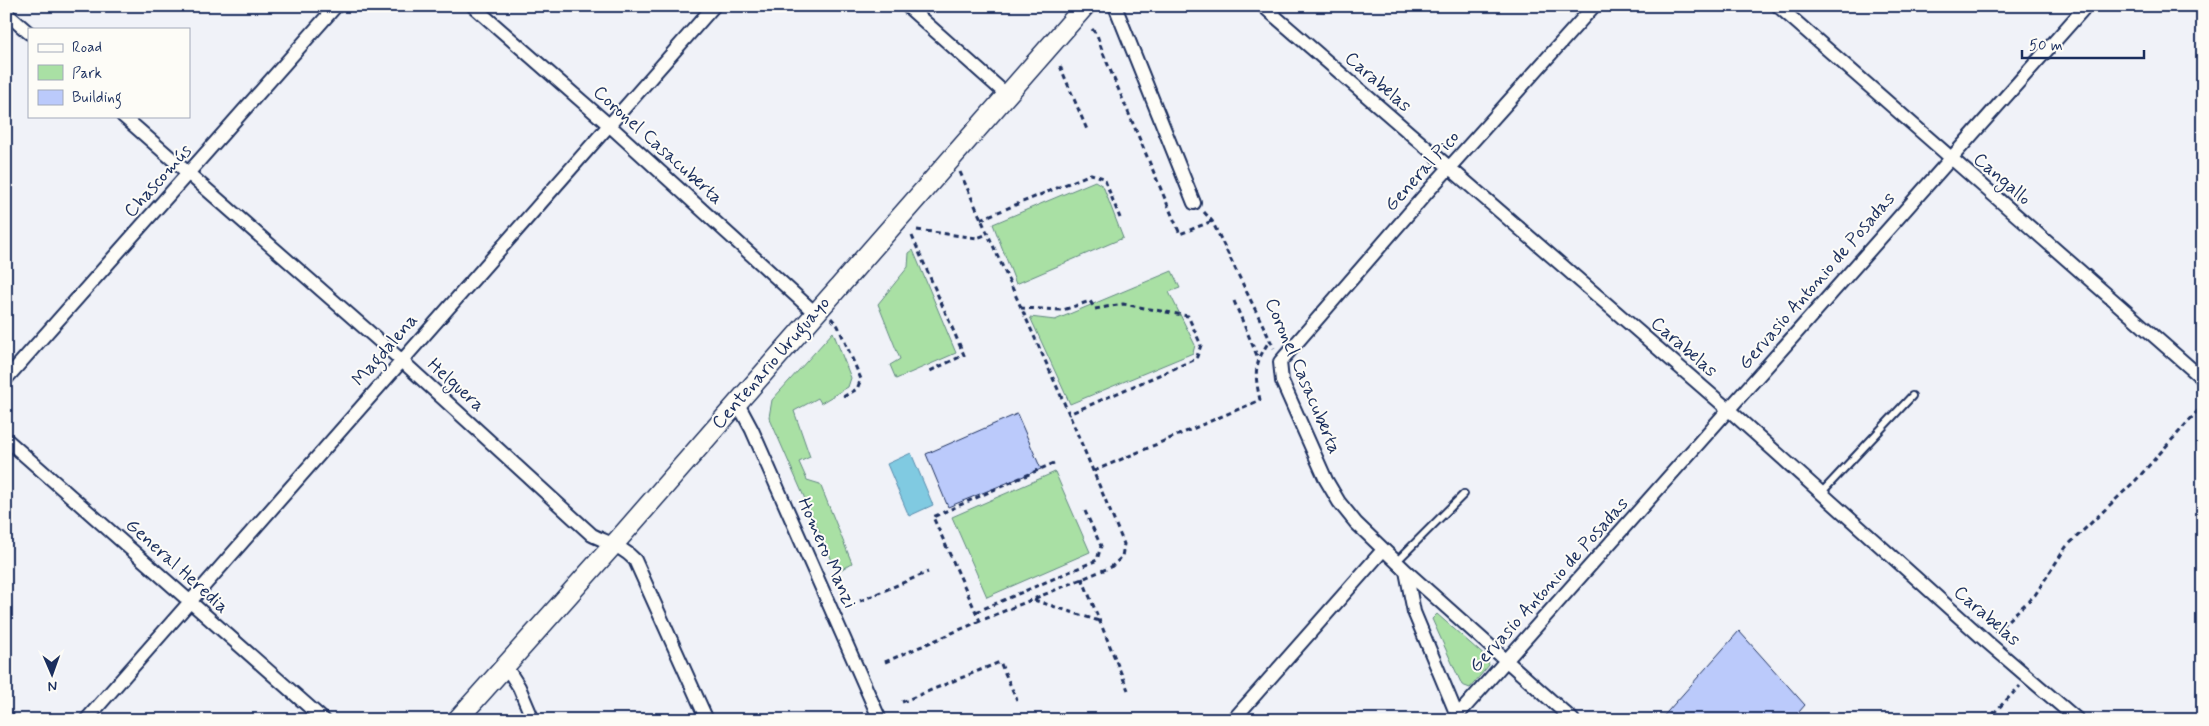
<svg xmlns="http://www.w3.org/2000/svg" width="2209" height="726" viewBox="0 0 2209 726" font-family="Mynerve,sans-serif">
  <style>
    .green { fill: #a9e0a4; stroke: #628881 }
    .water { fill: #80cae1; stroke: #588cad }
    .building { fill: #bbcafb; stroke: #1b2f5e }
    .lines { fill: none; stroke-linecap: round; stroke-linejoin: round }
    .lane-casing { stroke: #1b2f5e; stroke-width: 10 }
    .street-casing { stroke: #1b2f5e; stroke-width: 16 }
    .secondary-casing { stroke: #1b2f5e; stroke-width: 22 }
    .path { stroke: #1b2f5e; stroke-width: 3; stroke-dasharray: 5 4; stroke-linecap: butt }
    .lane { stroke: #fdfcf7; stroke-width: 6 }
    .street { stroke: #fdfcf7; stroke-width: 12 }
    .secondary { stroke: #fdfcf7; stroke-width: 19 }
    .labels { text-anchor: middle; dominant-baseline: central; stroke-width: 4; stroke-linejoin: round; paint-order: stroke }
    .street-label { font-size: 19px; fill: #1b2f5e; stroke: #fdfcf7 }
  </style>
  <rect width="100%" height="100%" fill="#f0f2f8"/>
  <filter id="ink" filterUnits="userSpaceOnUse"><feTurbulence type="fractalNoise" baseFrequency=".02" numOctaves="2"/><feDisplacementMap in="SourceGraphic" scale="10" xChannelSelector="R" yChannelSelector="G"/><feConvolveMatrix kernelMatrix="1 2 1 2 8 2 1 2 1" color-interpolation-filters="sRGB"/></filter>
  <g filter="url(#ink)">
    <!-- green -->
    <path class="green" d="M1095 181 1103 186 1123 238 1016 284 993 224Z
      M913 250 956 353 896 379 890 365 900 359 878 304 908 267 909 253Z
      M1172 271 1180 288 1169 292 1195 345 1193 353 1070 404 1030 317 1055 320Z
      M833 332 851 378 848 387 821 403 818 398 794 411 810 457 799 462 807 480 820 484 852 563 837 572 769 417 772 400Z
      M1055 472 1090 552 987 597 952 517Z
      M1437 614 1487 658 1489 665 1470 688 1462 685 1432 619Z"/>
    <!-- water -->
    <path class="water" d="M911 453 933 505 909 516 887 464Z"/>
    <!-- building -->
    <path class="building" d="M1017 414 1041 469 948 507 926 454Z
      M1739 631 1805 705 1792 720H1660Z"/>
    <g class="lines">
      <defs>
        <path id="lane" d="M1821 493 1912 396
          M1396 562 1464 494"/>
        <path id="street" d="M473 6 609 125 815 313
          M907 6 1007 95
          M1115 6 1194 203
          M1263 6 1729 410 1986 641 2078 720
          M1778 6 2203 379
          M6 13 29 33
          M123 116 401 360 592 535C608 543 622 546 635 560L707 720
          M6 379 336 6
          M737 402 752 430 880 720
          M6 439 324 720
          M1406 571 1573 720
          M505 665 519 687 533 720
          M1457 716 2086 6
          M6 717 9 720
          M86 720 714 6
          M1233 720 1383 550
          M1459 720 1414 612 1406 571 1356 523 1339 502 1326 480 1282 381 1280 362 1430 189 1594 6"/>
        <path id="secondary" d="M457 720C510 660 564 601 616 542 772 363 929 184 1085 6"/>
      </defs>
      <!-- lane casing -->
      <use href="#lane" class="lane-casing"/>
      <!-- street casing -->
      <use href="#street" class="street-casing"/>
      <!-- secondary casing -->
      <use href="#secondary" class="secondary-casing"/>
      <!-- path -->
      <path class="path" d="M1092 29 1097 35 1103 53 1180 234 1212 221
        M1060 66 1088 132
        M960 172C996 253 1033 333 1069 414L1196 359 1201 345 1188 316 1123 304 1095 309 1090 301 1063 310 1021 308
        M1204 212 1212 221 1274 348
        M981 219 1091 174 1104 178 1120 218
        M917 230 977 238 988 234
        M912 236 964 355 930 371
        M1234 301 1258 358
        M831 318 838 326 861 379 857 389 843 397
        M1054 463 933 517 980 621 1111 567 1122 557 1124 544 1069 414
        M1094 471 1260 400C1254 372 1254 364 1270 340
        M1082 578 1128 690
        M1034 600 1099 621
        M860 601 928 572
        M976 612 1097 560 1101 546 1085 511
        M1995 632 2035 595 2066 547 2136 480 2203 405
        M885 662 980 621
        M902 702 1000 662 1017 700
        M1987 720 2020 686"/>
      <!-- lane -->
      <use href="#lane" class="lane"/>
      <!-- street -->
      <use href="#street" class="street"/>
      <!-- secondary -->
      <use href="#secondary" class="secondary"/>
    </g>
  </g>
  <g class="labels">
    <!-- street labels -->
    <g class="street-label">
      <text transform="translate(1378 82) rotate(41)">Carabelas</text>
      <text transform="translate(658 145) rotate(42)">Coronel Casacuberta</text>
      <text transform="translate(1422 171) rotate(-48)">General Pico</text>
      <text transform="translate(2002 179) rotate(41)">Cangallo</text>
      <text transform="translate(158 181) rotate(-48)">Chascomús</text>
      <text transform="translate(1817 281) rotate(-49)">Gervasio Antonio de Posadas</text>
      <text transform="translate(1684 347) rotate(41)">Carabelas</text>
      <text transform="translate(385 350) rotate(-49)">Magdalena</text>
      <text transform="translate(771 363) rotate(-49)">Centenario Uruguayo</text>
      <text transform="translate(1303 376) rotate(67)">Coronel Casacuberta</text>
      <text transform="translate(456 385) rotate(42)">Helguera</text>
      <text transform="translate(827 553) rotate(66)">Homero Manzi</text>
      <text transform="translate(177 566) rotate(42)">General Heredia</text>
      <text transform="translate(1549 585) rotate(-48)">Gervasio Antonio de Posadas</text>
      <text transform="translate(1987 616) rotate(41)">Carabelas</text>
    </g>
  </g>
  <!-- margin -->
  <rect width="2209" height="726" fill="none" stroke="#fdfcf7" stroke-width="25"/>
  <rect x="12" y="12" width="2184" height="701" fill="none" stroke="#1b2f5e" stroke-width="2" filter="url(#ink)"/>
  <!-- legend -->
  <rect x="28" y="28" width="162" height="90" fill="#fdfcf7" stroke="#a3aaba"/>
  <rect x="38" y="44" width="25" height="8" fill="#fdfcf7" stroke="#a3aaba"/>
  <text x="72" y="52" font-size="15" fill="#1b2f5e">Road</text>
  <rect x="38" y="65" width="25" height="15" fill="#a9e0a4" stroke="#a3aaba"/>
  <text x="72" y="78" font-size="15" fill="#1b2f5e">Park</text>
  <rect x="38" y="90" width="25" height="15" fill="#bbcafb" stroke="#a3aaba"/>
  <text x="72" y="102" font-size="15" fill="#1b2f5e">Building</text>
  <!-- north arrow -->
  <g transform="translate(52 674) rotate(178)" stroke="#fdfcf7" stroke-width="4" paint-order="stroke">
  <path d="M0-4L9 19L0 12L-9 19Z" fill="#1b2f5e"/>
  <text y="-8" font-size="14" font-weight="bold" text-anchor="middle" fill="#1b2f5e">N</text>
  </g>
  <!-- scale -->
  <path d="M2022 50v8h122v-8" fill="none" stroke="#1b2f5e" stroke-width="2.5"/>
  <text x="2029" y="50" font-size="15" fill="#1b2f5e" stroke="#fdfcf7" stroke-width="4" paint-order="stroke">50 m</text>
</svg>
